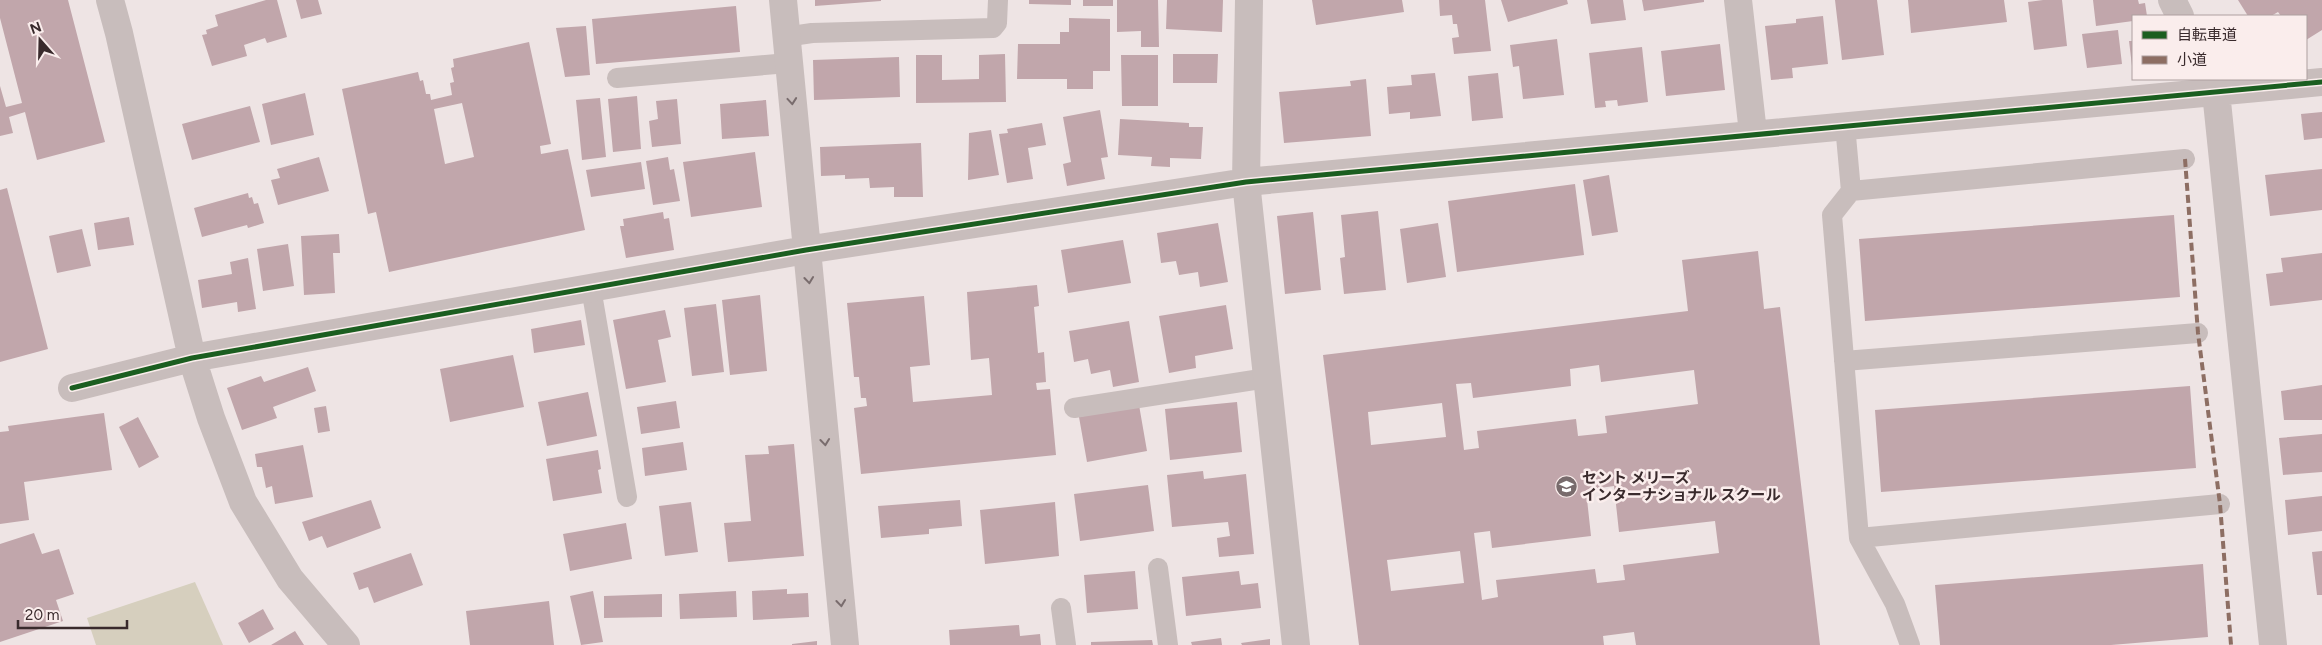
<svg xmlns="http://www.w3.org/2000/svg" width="2322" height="645" viewBox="0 0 2322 645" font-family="Figtree,'Noto Sans JP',sans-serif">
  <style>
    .green { fill: #d6cfbe }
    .building { fill: #c1a6ab; fill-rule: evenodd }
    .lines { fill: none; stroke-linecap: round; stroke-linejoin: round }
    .lane { stroke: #c8bdbc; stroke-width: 20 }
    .street { stroke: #c8bdbc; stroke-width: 28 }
    .quiet { stroke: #8d6e63; stroke-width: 4; stroke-dasharray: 8 4; stroke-linecap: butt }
    .cycleway-casing { stroke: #faedec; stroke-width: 8 }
    .cycleway { stroke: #1b5e20; stroke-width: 5 }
    .oneway { stroke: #796c6d }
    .labels { text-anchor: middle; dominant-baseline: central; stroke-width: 5; stroke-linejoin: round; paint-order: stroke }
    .poi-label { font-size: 15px; font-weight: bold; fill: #392a2c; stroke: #faedec; text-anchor: start }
  </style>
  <rect width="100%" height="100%" fill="#eee4e4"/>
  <!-- green -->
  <path class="green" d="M195 582 223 645H96L87 618Z"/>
  <!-- building -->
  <path class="building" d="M0 0H68L105 142 37 160 25 112 9 117 13 133 0 136V86L6 107 22 103 0 18Z
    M266 0H277L287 37 267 43 265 38 244 45 247 56 212 66 202 35 207 34 206 30 218 26 215 15Z
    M296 0H318L322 14 301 19Z
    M815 0H881V1L815 6Z
    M1029 0H1071V5L1029 4Z
    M1083 0H1113V6H1083Z
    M1117 0H1158L1159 47H1141V31L1117 32Z
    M1167 0H1223L1222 32 1166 29Z
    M1312 0H1402L1404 12 1316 25Z
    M1439 0H1485L1491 51 1454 54 1452 38 1459 37 1457 24H1453L1452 15 1440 16Z
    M1501 0H1567L1568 4 1508 22Z
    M1587 0H1623L1626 20 1591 24Z
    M1642 0H1704V2L1644 11Z
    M1835 0H1877L1884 55 1842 60Z
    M1908 0H2004L2007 22 1911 33Z
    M2043 0H2062L2067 46 2034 50 2028 2Z
    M2093 0H2138L2139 4 2145 3 2147 16H2133V21L2096 26Z
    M2238 0H2322V30L2306 40V16H2281L2278 12 2271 16H2248Z
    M736 6 740 52 596 64 592 19Z
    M1823 16 1828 64 1792 68 1793 78 1771 80 1765 26 1796 23V19Z
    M1069 18 1110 19V71H1093V89H1067V79H1017L1018 44H1060V32H1069Z
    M586 26 590 75 565 77 556 28Z
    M2118 30 2122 64 2087 68 2082 34Z
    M1557 39 1564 95 1523 99 1519 66 1513 67 1510 45Z
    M2129 41H2133V66H2132Z
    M529 42 551 144 540 146 541 154 568 149 585 230 389 272 376 212 368 214 342 89 418 72 420 81 423 80 426 94H430L431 100 452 95 450 83 454 82 451 68 454 67 453 59ZM462 103 474 157 445 164 434 109Z
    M1720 44 1725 90 1666 96 1661 51Z
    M1642 47 1648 102 1618 106 1617 100 1605 101 1606 107 1595 108 1589 53Z
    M1005 54 1006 102 916 103V55H942V80L979 79V55Z
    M1173 54H1218L1217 83H1173Z
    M1121 55H1158V106H1122Z
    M899 57 900 97 814 100 813 60Z
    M1435 73 1441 116 1410 119V112L1389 114 1387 87 1412 85 1411 75Z
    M1498 73 1503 118 1472 121 1468 76Z
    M1366 79 1371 136 1284 143 1279 92 1351 86 1350 81Z
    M305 93 314 135 271 145 262 104Z
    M637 96 641 149 613 152 608 99Z
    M600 98 606 157 582 160 576 100Z
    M677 99 681 144 652 147 649 121 658 119 656 101Z
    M766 100 769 136 722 139 720 104Z
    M250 106 260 142 192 160 182 124Z
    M1100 110 1108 157 1101 158 1105 179 1067 186 1063 164 1071 162 1063 117Z
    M2322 112V138L2304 140 2301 114Z
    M1120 119 1189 123V127H1203L1201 159 1170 158V167L1151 166 1152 157 1118 155Z
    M1042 123 1046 145 1028 148 1033 179 1007 183 999 134 1008 133 1007 129Z
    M991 130 999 175 968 180 969 133Z
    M921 143 923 197H894V187L870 188 869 178 845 179V175L821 176 820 147Z
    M755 152 762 207 691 217 683 162Z
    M319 157 329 191 278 205 271 180 280 178 277 169Z
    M668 157 670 170 674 169 680 201 653 205 646 161Z
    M641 162 645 189 591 197 586 170Z
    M2322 169V210L2270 216 2265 175Z
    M1609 175 1618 232 1592 236 1583 180Z
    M1575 184 1584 255 1457 272 1448 201Z
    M7 188 48 349 0 362V190Z
    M248 193 249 198 252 197 254 204 258 203 264 223 248 228 247 225 202 237 194 208Z
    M1378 211 1386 290 1344 294 1340 258 1345 257 1341 215Z
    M663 212 664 219 669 218 674 250 626 258 620 226H624L623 219Z
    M1313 212 1321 290 1285 294 1277 216Z
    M2174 215 2180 297 1865 321 1859 239Z
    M129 217 134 245 98 250 94 223Z
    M1218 223 1228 282 1200 287 1198 272 1179 275 1176 261 1161 263 1157 233Z
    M1438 223 1446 277 1407 283 1400 229Z
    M82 229 91 266 57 273 49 236Z
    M339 234 340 253H333L335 293 304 295 301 236Z
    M1123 240 1131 283 1068 293 1061 250Z
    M288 244 294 286 263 291 257 249Z
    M1758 251 1764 309 1780 307 1820 645H1636L1634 632 1603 636 1604 645H1359L1323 355 1688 311 1682 260ZM1599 365 1601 382 1694 370 1698 404 1605 416 1607 433 1578 436 1576 419 1477 431 1479 448 1464 450 1456 384 1471 383 1473 398 1571 386 1570 369ZM1442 403 1446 437 1371 445 1368 412ZM1614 486 1619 532 1715 521 1719 553 1623 565 1625 580 1597 583 1595 569 1496 580 1498 597 1482 600 1474 533 1490 531 1492 548 1591 536 1586 490ZM1460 551 1464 583 1391 591 1387 560Z
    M2322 253V300L2270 306 2266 274 2283 272 2281 258Z
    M248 258 256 309 238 312 237 302 202 308 198 280 232 274 230 262Z
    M1037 285 1039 306 1034 307 1038 353 1044 352 1046 382 1036 383 1037 390 1050 389 1056 455 861 474 854 408 867 406 866 398H861L859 377H854L847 303 924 296 930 365 910 367 913 402 992 395 989 358 971 360 967 292Z
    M760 295 767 371 730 375 722 300Z
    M716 304 724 372 692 376 684 308Z
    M1226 305 1233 349 1195 356 1196 368 1169 373 1159 316Z
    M665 310 671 337 658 340 666 382 626 389 613 320Z
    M581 320 585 345 534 353 531 329Z
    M1129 321 1139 382 1113 387 1110 370 1091 374 1088 359 1074 362 1069 331Z
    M513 355 524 407 450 422 440 369Z
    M308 367 316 391 273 407 277 418 242 430 227 388 261 376 264 382Z
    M2322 385V420H2284L2281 391Z
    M2190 386 2196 468 1881 492 1875 410Z
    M588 392 597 436 547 446 538 402Z
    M676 401 680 428 641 434 637 407Z
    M1237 402 1242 452 1170 460 1165 409Z
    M1139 405 1147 451 1087 462 1079 417Z
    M326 406 330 431 318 433 314 408Z
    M104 413 112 470 24 482 29 520 0 524V432L9 431 8 426Z
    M138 417 159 457 139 468 119 427Z
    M2322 434V472L2283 475 2279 438Z
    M683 442 687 470 645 476 642 448Z
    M794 444 804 556 728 562 724 523 751 521 745 455 769 454 768 446Z
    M303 445 313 497 275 504 272 486 266 488 262 467H257L255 454Z
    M598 450 601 469 598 470 602 493 553 501 546 459Z
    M1203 471 1204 479 1246 474 1254 554 1219 557 1217 538 1230 536 1228 522 1172 527 1167 475Z
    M1148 485 1154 531 1080 541 1074 494Z
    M2322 496V531L2288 535 2285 500Z
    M371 500 381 528 327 548 322 536 309 541 302 522Z
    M960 500 962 526 929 529V534L881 538 878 506Z
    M691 502 698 552 665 556 659 506Z
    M1055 502 1059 556 985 564 980 510Z
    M626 523 632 559 570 571 563 534Z
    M34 533 42 554 59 549 74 594 56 600 63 621 0 642V544Z
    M2322 551V595H2317L2312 552Z
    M411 553 423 585 374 603 368 587 359 590 353 573Z
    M2203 564 2208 637 2111 645H1940L1935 585Z
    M1135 571 1138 609 1087 613 1084 575Z
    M1239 571 1241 585 1258 583 1261 608 1186 616 1182 577Z
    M787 589V594L808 593 809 617 753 620 752 591Z
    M593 591 603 642 581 645 570 596Z
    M736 591 737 617 680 619 679 594Z
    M662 594V617L604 618V596Z
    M549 601 554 645H470L466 611Z
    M263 609 274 629 249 643 238 623Z
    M1019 625 1020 636 1040 634 1041 645H950L949 630Z
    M295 631 304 645H271Z
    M1221 638 1222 645H1192L1191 642Z
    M1270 639V645H1242L1241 643Z
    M1152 640 1153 645H1091V642Z
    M817 641V645H792V644Z"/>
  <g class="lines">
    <!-- lane -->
    <path class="lane" d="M785 37 812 33 993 28 997 23 998 0
      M617 78 788 63
      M1845 125 1851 191 1832 215 1859 538 1895 604 1910 645
      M1851 191 2185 159
      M591 288 627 497
      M1844 361 2198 333
      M1074 408 1267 378
      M1859 538 2220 504
      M1158 568 1168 645
      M1061 608 1066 645"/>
    <!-- street -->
    <path class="street" d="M110 0 119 33 192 358 211 418 243 502 290 579 346 645
      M783 0 845 645
      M1249 0 1246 182 1296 645
      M1738 0 1753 133
      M2172 0 2180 16
      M2210 79 2216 92 2273 645
      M72 388 192 358 806 250 1246 182 2322 82"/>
    <!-- quiet -->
    <path class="quiet" d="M2185 159 2198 333 2220 504 2231 645"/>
    <defs>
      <path id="cycleway" d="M72 388 192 358 806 250 1246 182 2322 82"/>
    </defs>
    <!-- cycleway casing -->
    <use href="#cycleway" class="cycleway-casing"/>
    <!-- cycleway -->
    <use href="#cycleway" class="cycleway"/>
  </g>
  <!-- one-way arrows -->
  <defs><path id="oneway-chevron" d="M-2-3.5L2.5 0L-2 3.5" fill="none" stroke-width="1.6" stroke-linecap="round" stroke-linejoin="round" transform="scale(1.25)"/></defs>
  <g class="oneway">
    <use href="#oneway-chevron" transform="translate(792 101) rotate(85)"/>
    <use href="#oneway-chevron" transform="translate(809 280) rotate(84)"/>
    <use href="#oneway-chevron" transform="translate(825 442) rotate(84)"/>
    <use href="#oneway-chevron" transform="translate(841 603) rotate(84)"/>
  </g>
  <!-- icons -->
  <defs>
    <symbol id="school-disc" viewBox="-11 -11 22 22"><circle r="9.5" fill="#786b6c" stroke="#faedec"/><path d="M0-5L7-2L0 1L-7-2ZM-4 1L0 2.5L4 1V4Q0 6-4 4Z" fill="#fff"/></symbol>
  </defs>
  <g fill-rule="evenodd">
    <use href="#school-disc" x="1554" y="474" width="25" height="25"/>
  </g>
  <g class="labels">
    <!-- poi labels -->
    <g class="poi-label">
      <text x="1582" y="478">セント メリーズ<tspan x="1582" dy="17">インターナショナル スクール</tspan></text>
    </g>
  </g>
  <!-- legend -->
  <rect x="2132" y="15" width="175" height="65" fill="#faedec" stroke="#ad9f9f"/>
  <rect x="2142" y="31" width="25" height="8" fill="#1b5e20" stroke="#ad9f9f"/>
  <text x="2177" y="40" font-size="15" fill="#392a2c">自転車道</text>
  <rect x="2142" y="56" width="25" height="8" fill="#8d6e63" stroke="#ad9f9f"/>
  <text x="2177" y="65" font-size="15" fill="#392a2c">小道</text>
  <!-- north arrow -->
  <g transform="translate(40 40) rotate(340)" stroke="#faedec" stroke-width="4" paint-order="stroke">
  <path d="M0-4L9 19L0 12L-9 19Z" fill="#392a2c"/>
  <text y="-8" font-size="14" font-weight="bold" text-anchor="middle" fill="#392a2c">N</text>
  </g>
  <!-- scale -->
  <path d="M18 620v8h109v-8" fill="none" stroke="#392a2c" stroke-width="2.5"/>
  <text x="25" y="620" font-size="15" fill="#392a2c" stroke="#faedec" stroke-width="4" paint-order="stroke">20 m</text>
</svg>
